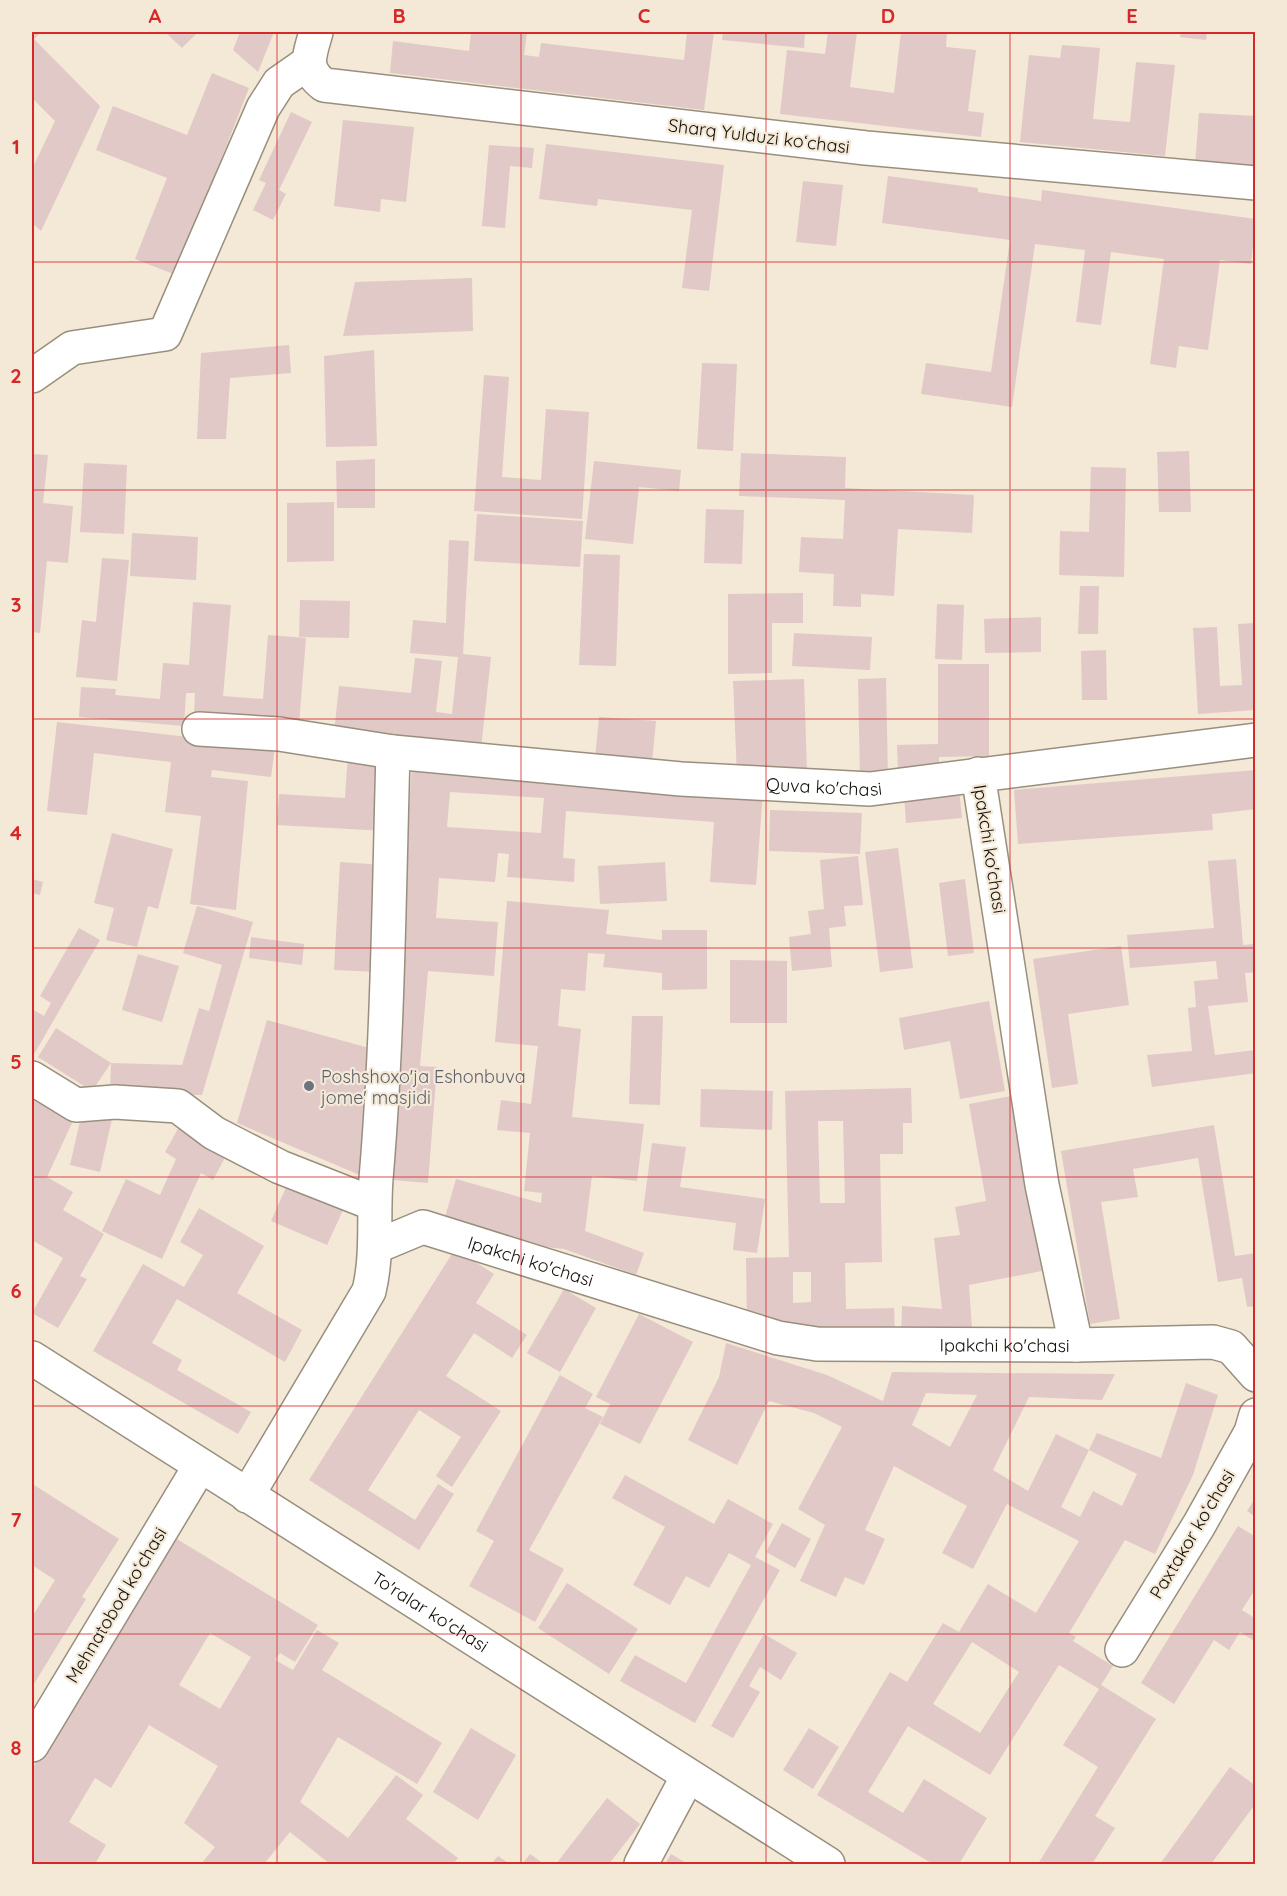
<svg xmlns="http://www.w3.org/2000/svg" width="1287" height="1896" viewBox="0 0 1287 1896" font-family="Quicksand,sans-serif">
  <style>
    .building { fill: #e1c9c7; fill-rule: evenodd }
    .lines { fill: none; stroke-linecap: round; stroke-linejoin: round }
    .minor-casing { stroke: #998f7e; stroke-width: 36 }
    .minor { stroke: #fff; stroke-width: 33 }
    .grid { fill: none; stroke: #d62828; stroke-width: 1.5; stroke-opacity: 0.55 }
    .worship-dot { fill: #6b7280; stroke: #f4e8d6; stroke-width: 2 }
    .labels { text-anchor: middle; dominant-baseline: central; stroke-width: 4.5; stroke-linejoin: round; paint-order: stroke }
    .street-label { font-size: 18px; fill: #130f09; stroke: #f4e8d6 }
    .worship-label { font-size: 18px; fill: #5b616d; stroke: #f4e8d6; text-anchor: start }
    .neatline { fill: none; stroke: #d62828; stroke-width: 2 }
    .grid-label { font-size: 20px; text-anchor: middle; font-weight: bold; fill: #d62828 }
  </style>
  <rect width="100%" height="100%" fill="#f4e8d6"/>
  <!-- building -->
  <path class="building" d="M32 32H41L34 39 100 106 41 231 32 223V169L55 121 32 98Z
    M165 32H198L182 48Z
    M240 32H274L258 72 233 50Z
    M471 32H527L524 55 539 57 541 43 684 60 687 32H714L704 110 390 73 393 41 469 51Z
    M723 32H805L804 48 722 40Z
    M828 32H857L850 87 894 93 901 32 947 34 946 47 976 50 968 111 984 113 981 137 780 114 787 50 825 54Z
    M1181 32H1207L1206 40 1180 37Z
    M1062 45 1100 48 1093 119 1130 122 1136 62 1175 65 1165 156 1020 142 1029 55 1060 58Z
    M212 73 249 88 176 275 135 259 167 178 96 150 113 106 187 135Z
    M291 112 312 122 279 190 286 194 273 220 253 210 266 183 259 180Z
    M1199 113 1256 116V168L1195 164Z
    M343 120 414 127 406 202 381 199 380 212 334 206Z
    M546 144 724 165 709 291 682 288 692 210 598 199 597 206 539 199Z
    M489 145 534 148 532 168 510 166 505 228 482 226Z
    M888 176 978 188V192L1041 201 1042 190 1256 219 1251 264 1220 260 1208 350 1179 346 1176 368 1150 364 1164 259 1111 252 1101 325 1076 322 1085 250 1035 244 1012 407 921 394 926 363 991 372 1010 240 882 223Z
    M803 181 843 185 836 246 796 242Z
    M472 278 473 331 343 336 355 282Z
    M289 345 291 373 230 378 226 439H197L201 353Z
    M374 350 377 446 326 447 324 356Z
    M702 363 737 364 733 451 697 449Z
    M484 375 509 377 502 477 541 480 546 409 589 412 582 519 474 511Z
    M1189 451 1191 512H1159L1157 452Z
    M741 453 846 457 845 488 974 495 972 533 898 529 894 596 861 594V607L833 606 834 574 799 572 801 537 843 539 845 500 739 496Z
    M32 454 48 455 43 503 73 506 68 563 47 561 40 633 32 632Z
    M375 459V508H337L336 461Z
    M594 461 681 470 679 491 639 487 633 544 585 539Z
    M84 463 127 465 124 534 80 532Z
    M1091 467 1126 468 1124 577 1059 575 1060 531 1089 532Z
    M334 502V561L287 562V503Z
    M706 509 744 510 742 564 704 563Z
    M477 514 583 521 580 567 474 561Z
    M132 533 198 537 196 580 130 576Z
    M449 540 469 541 463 654 491 657 481 748 334 733 339 686 411 693 415 658 442 661 436 712 452 714 458 657 410 653 413 620 446 623Z
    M584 554 620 555 616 666 579 665Z
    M102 558 129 560 117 681 76 677 82 620 96 622Z
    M1080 586H1099L1098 634H1078Z
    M803 593V623H772V673L728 674V594Z
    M300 600 350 601 349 638 299 637Z
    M193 602 231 605 223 696 263 699 268 635 306 638 299 724 194 716 195 693H186L184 726 79 717 81 687 116 689 115 695 160 699 163 663 189 665Z
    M937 604 964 605 962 660 935 659Z
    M1041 617V652L985 653 984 619Z
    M1256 623V710L1198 714 1193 628 1217 627 1220 686 1242 685 1238 624Z
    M794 633 872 637 870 670 792 666Z
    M1106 650 1107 700H1082L1081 651Z
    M938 664H989V756L939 757V769L898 770 897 745 938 744Z
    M886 678 888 779 860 780 858 679Z
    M804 679 807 772 737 775 733 681Z
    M599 717 656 721 652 763 595 759Z
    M57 722 275 747 271 777 212 770 211 777 248 781 236 910 190 904 201 816 165 812 171 762 94 753 87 815 47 811Z
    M348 754 389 757 385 831 277 825 279 794 345 798Z
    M412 766 763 791 756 885 710 882 714 822 566 811 563 858 575 859 574 882 507 877 509 854 498 853 495 882 439 878 436 918 498 922 494 976 428 971 420 1066 437 1067 428 1183 382 1179ZM450 792 544 798 541 833 447 827Z
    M1256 770V809L1212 814 1213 830 1018 844 1014 790Z
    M959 789 962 818 906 823 904 794Z
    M770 810 862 813 860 854 769 851Z
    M112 833 173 849 158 909 148 906 137 947 106 940 114 908 94 903Z
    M898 848 913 968 880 972 865 852Z
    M858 856 863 905 844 906 846 926 829 928 832 967 792 971 789 937 811 934 808 911 824 909 820 860Z
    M1236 859 1243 945 1256 944V972L1245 973 1248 1002 1208 1006 1215 1055 1256 1050V1073L1152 1087 1147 1055 1192 1051 1188 1008 1196 1007 1194 981 1218 979 1216 961 1130 968 1127 935 1214 928 1208 861Z
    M340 862 383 865 377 972 334 970Z
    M665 862 667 901 600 904 598 866Z
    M32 879 43 882 40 895 32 893Z
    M965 879 974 953 948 956 939 883Z
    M507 901 609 910 606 934 662 940V930H707V989L662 990V973L603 967 605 954 588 953 585 991 561 989 558 1026 581 1029 572 1117 644 1124 637 1181 592 1176 585 1231 644 1253 636 1275 564 1249 536 1246 445 1217 456 1179 541 1203 542 1193 524 1191 530 1133 497 1130 501 1100 531 1104 538 1046 495 1042Z
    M197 906 253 922 202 1095 110 1093 111 1063 92 1091 38 1057 56 1028 111 1063 182 1065 199 1008 209 1011 222 965 183 953Z
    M79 928 100 940 33 1056 32 1009 44 1016 51 1003 40 996Z
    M251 937 304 944 302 965 249 958Z
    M1121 946 1129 1005 1068 1014 1078 1084 1052 1088 1033 959Z
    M138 954 179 966 162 1022 122 1010Z
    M730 960 787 961V1023H730Z
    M989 1001 1005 1091 960 1099 950 1041 904 1050 899 1018Z
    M632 1016H663L660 1105 629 1104Z
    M267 1020 373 1049 362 1176 237 1123Z
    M32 1085 78 1110 47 1177 73 1192 63 1210 104 1234 80 1276 87 1279 58 1328 32 1313 63 1258 32 1240Z
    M911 1088 912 1123H903V1154H880L882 1262 845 1263 846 1309 894 1308 895 1336 747 1325 746 1258 789 1257 785 1091ZM818 1121H843L845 1203H820ZM793 1272H811V1302L793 1303Z
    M701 1089 773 1091 772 1130 700 1127Z
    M1011 1096 1042 1271 969 1285 973 1343 901 1339 902 1306 942 1309 934 1238 960 1235 955 1207 986 1201 969 1104Z
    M82 1112 112 1119 100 1172 70 1165Z
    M180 1125 228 1152 213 1180 201 1173 162 1259 102 1231 126 1179 160 1195 176 1159 165 1152Z
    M1214 1125 1235 1256 1256 1253V1306L1247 1307 1242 1278 1218 1282 1198 1158 1133 1169 1138 1197 1101 1202 1120 1319 1090 1324 1061 1151Z
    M652 1143 686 1147 680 1187 765 1199 757 1253 733 1250 736 1223 643 1211Z
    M288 1183 344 1208 327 1245 271 1221Z
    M199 1208 264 1246 237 1293 302 1330 285 1362 177 1299 152 1343 182 1360 177 1370 251 1412 238 1434 93 1351 143 1264 184 1287 203 1255 180 1242Z
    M455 1249 494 1274 476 1303 527 1335 512 1358 474 1333 446 1376 501 1411 452 1487 436 1476 461 1437 419 1410 368 1490 415 1520 438 1484 454 1494 419 1550 309 1480Z
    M564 1289 596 1308 560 1372 527 1353Z
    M639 1314 693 1342 640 1444 600 1424 610 1404 596 1397Z
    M726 1343 827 1375 883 1401 892 1372 1115 1374 1102 1400 1029 1397 993 1470 1028 1491 1056 1434 1089 1450 1061 1507 1080 1517 1093 1491 1122 1506 1137 1474 1089 1450 1097 1433 1161 1458 1186 1383 1218 1395 1193 1475 1155 1554 1125 1540 1069 1633 1076 1637 1073 1641 1113 1666 1101 1685 1156 1719 1095 1816 1115 1828 1092 1864H1038L1098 1767 1063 1745 1099 1689 1059 1665 990 1775 908 1726 868 1792 903 1813 924 1779 987 1818 959 1864H933L817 1795 890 1672 907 1682 943 1623 959 1632 988 1584 1036 1613 1079 1541 1007 1504 973 1569 942 1553 967 1506 894 1466 865 1530 885 1539 864 1585 845 1577 836 1597 800 1581 825 1525 798 1509 842 1427 814 1413 769 1401 737 1465 688 1440 719 1377ZM926 1393 977 1395 950 1447 912 1425ZM972 1642 1019 1672 980 1733 933 1704Z
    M560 1375 593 1394 585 1408 603 1417 529 1550 564 1569 535 1622 469 1586 494 1541 476 1531Z
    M625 1475 714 1524 728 1499 773 1524 755 1557 780 1570 695 1723 620 1681 635 1655 686 1683 751 1565 729 1553 709 1588 686 1576 670 1605 633 1585 665 1527 612 1498Z
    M34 1485 119 1539 82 1597 86 1599 32 1687V1617L55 1580 32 1565V1490Z
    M1256 1497V1517L1247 1511Z
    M782 1523 811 1539 795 1568 766 1552Z
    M1238 1526 1256 1537V1588L1242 1610 1256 1619V1642L1240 1632 1229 1650 1214 1640 1174 1704 1141 1683Z
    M172 1536 318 1625 295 1662 280 1653 275 1660 293 1670 317 1630 339 1643 322 1670 442 1743 417 1784 338 1737 300 1802 348 1838 396 1775 423 1795 406 1819 458 1858 453 1864H330L290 1832 264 1864H201L215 1847 184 1823 218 1766 149 1725 111 1788 95 1778 69 1822 106 1845 95 1864H32V1769ZM210 1633 251 1657 220 1709 179 1685Z
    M567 1583 638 1629 609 1674 538 1628Z
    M764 1634 797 1653 781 1680 760 1667 749 1686 760 1692 733 1738 711 1726Z
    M471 1728 516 1755 478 1820 433 1792Z
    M809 1728 839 1747 813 1789 783 1770Z
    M1230 1767 1256 1786V1803L1211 1864H1160Z
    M607 1798 640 1824 609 1864H556Z
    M530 1854 544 1864H522Z
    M671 1854 688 1864H665Z
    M498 1856 510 1864H491Z"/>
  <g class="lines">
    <defs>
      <g id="minor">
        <path d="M316 32C310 55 302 68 324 85L866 148 1256 183"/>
        <path d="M32 376 72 348 165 334 263 108 279 83 309 62"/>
        <path id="s1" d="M199 729 279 734 393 752 681 779 870 789 1256 740"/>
        <path d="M32 1078 76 1105 115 1102 178 1106 214 1133 280 1167 374 1204"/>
        <path id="s2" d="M375 1247 423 1227 778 1338 817 1344 1076 1345 1042 1185 978 774"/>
        <path d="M1076 1345 1213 1342 1231 1347 1256 1375"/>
        <path id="s3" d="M32 1358 828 1864"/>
        <path d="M247 1496 369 1291C378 1254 373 1216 376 1179 388 1037 389 894 393 752"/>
        <path d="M1122 1650 1199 1525 1251 1432 1256 1415"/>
        <path d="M32 1745 200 1466"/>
        <path d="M641 1864 688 1776"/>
      </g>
    </defs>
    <!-- minor casing -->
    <use href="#minor" class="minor-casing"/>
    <!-- minor -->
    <use href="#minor" class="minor"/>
  </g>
  <!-- grid -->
  <path class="grid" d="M277 32V1864M521 32V1864M766 32V1864M1010 32V1864M32 262H1256M32 490H1256M32 719H1256M32 948H1256M32 1177H1256M32 1406H1256M32 1634H1256"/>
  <!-- markers -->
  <circle class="worship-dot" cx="309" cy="1086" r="6"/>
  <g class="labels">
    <!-- street labels -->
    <g class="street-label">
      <text transform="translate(759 136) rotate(7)">Sharq Yulduzi koʻchasi</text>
      <text stroke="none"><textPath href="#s1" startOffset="628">Quva ko'chasi</textPath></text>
      <text transform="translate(990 849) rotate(81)">Ipakchi ko'chasi</text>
      <text stroke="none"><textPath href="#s2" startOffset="165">Ipakchi ko'chasi</textPath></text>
      <text stroke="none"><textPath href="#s2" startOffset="651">Ipakchi ko'chasi</textPath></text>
      <text transform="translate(1192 1534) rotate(-59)">Paxtakor koʻchasi</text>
      <text transform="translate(116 1605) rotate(-59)">Mehnatobod koʻchasi</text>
      <text stroke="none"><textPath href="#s3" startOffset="472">To'ralar ko'chasi</textPath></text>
    </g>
    <!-- worship labels -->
    <g class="worship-label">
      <text x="321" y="1076">Poshshoxo'ja Eshonbuva<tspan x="321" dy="21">jome' masjidi</tspan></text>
    </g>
  </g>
  <!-- border -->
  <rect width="1287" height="1896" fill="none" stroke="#f4e8d6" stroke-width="66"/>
  <rect x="33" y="33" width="1221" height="1830" class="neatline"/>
  <g class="grid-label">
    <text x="155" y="23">A</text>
    <text x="399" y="23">B</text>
    <text x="644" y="23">C</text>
    <text x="888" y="23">D</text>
    <text x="1132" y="23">E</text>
    <text x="16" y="154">1</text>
    <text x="16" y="383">2</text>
    <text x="16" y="612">3</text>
    <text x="16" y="840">4</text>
    <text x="16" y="1069">5</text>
    <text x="16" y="1298">6</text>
    <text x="16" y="1527">7</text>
    <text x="16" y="1755">8</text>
  </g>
</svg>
